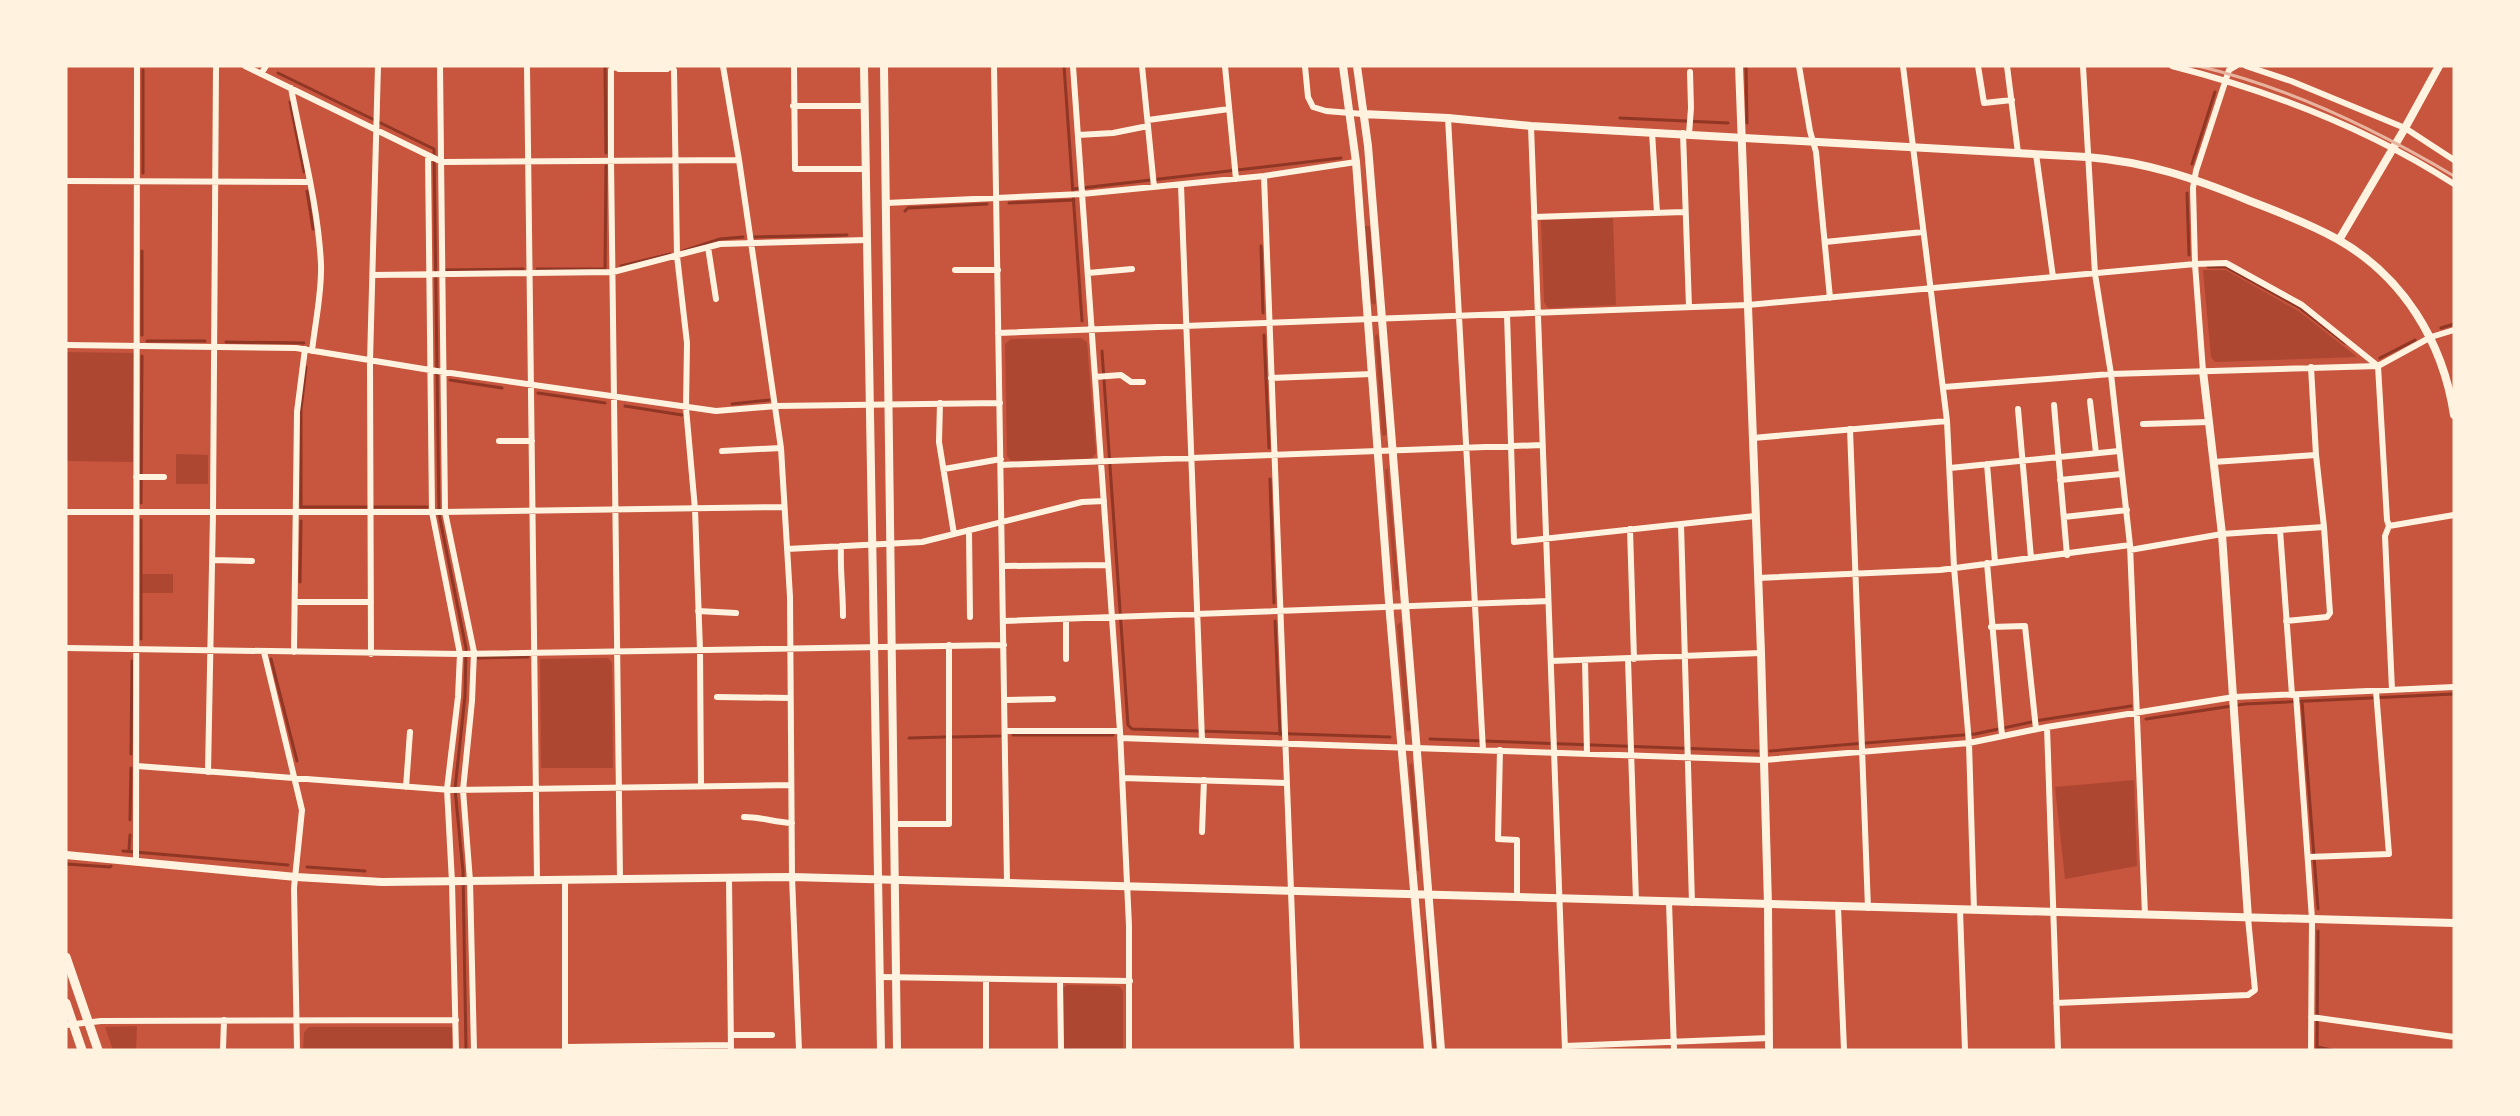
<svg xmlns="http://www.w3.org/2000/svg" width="2520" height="1116" viewBox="0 0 2520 1116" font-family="Ubuntu,sans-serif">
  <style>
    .green { fill: #ae4732 }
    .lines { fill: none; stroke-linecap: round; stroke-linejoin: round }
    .stream { stroke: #8f3625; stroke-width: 3 }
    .minor { stroke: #fff3e0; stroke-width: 6 }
    .tertiary { stroke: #fff3e0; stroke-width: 8 }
    .secondary { stroke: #fff3e0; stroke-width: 8 }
    .primary { stroke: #fff3e0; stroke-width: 9 }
    .rail { stroke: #e9b49f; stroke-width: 3 }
  </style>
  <rect width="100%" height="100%" fill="#c8553d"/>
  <!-- green -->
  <path class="green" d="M1613 218 1616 305 1548 308 1544 302 1541 220Z
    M1365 226H1370L1376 303 1374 305 1371 303Z
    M2203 270H2226L2300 312 2357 357 2215 362 2211 357Z
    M1377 334 1379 336 1387 434 1384 436 1382 435 1375 336Z
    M1081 338 1087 342 1096 453 1091 459 1011 461 1007 456 1005 344 1011 339Z
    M66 352 134 353 133 462 66 461Z
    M176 454 208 455V484H176Z
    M1388 468 1399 589 1397 591 1395 589 1385 470Z
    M142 574H173V593H142Z
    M1401 622 1411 729 1408 732 1406 729 1397 625Z
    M608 658 612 663 613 768H541L540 659Z
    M1412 763 1417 804 1419 871H1417L1409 765Z
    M2134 780 2137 866 2065 879 2055 787Z
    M1425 920H1427L1437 1050H1433Z
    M1067 985 1119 986 1123 991V1050H1064L1063 988Z
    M137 1026 136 1050H113L105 1027Z
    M309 1027H452V1050H303L304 1032Z"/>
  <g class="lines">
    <!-- stream -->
    <path class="stream" d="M605 66 606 153
      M1064 66 1082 321
      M1746 66 1747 123
      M143 70V173
      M278 73 434 149 439 514 466 648 465 696 455 789 463 871 466 1050
      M290 102 304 172
      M1620 118 1728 123
      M2192 164 2215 92
      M1073 189 1341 158
      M307 191 313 229
      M2187 193 2189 255
      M1009 203 1074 200
      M905 211 908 208 987 204
      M754 237 847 235
      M1261 246 1263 313
      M683 251 720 239 743 237
      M621 266 670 254
      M2208 267H2226L2300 308 2345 343
      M537 269H603
      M605 269 606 166
      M446 270 523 269
      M2441 328 2454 324
      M142 335V251
      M1264 335 1269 448
      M147 341H205
      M226 342 304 343
      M1102 351 1128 725 1132 729 1390 737
      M2380 358 2415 340
      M306 367 301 409V507H427
      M450 380 502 388
      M538 393 605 403
      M732 404 769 400
      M625 406 682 415
      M1270 479 1274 603
      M141 503 142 356
      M300 582 301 521
      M1275 621 1280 735
      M141 639V520
      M478 658 528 657
      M271 659 297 761
      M2302 701 2318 909
      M2146 719 2245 704 2454 694
      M1013 735H1113
      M952 737 1000 736
      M909 738 945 737
      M1430 739 1758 751
      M1770 751 1975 734 2041 720 2131 706
      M131 754 132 661
      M130 820 131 768
      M129 850 130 835
      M123 851 288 865
      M66 864 110 867 111 866
      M307 867 365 871
      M2317 1047 2332 1050
      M2317 1050 2318 931"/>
    <!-- minor -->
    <path class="minor" d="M245 66 442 162 739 160
      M440 66 445 512 474 652 472 701 463 790 470 881 474 1050
      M527 66 537 880
      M612 66 619 69H667L671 66 674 70 677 256 687 343 686 408 695 509 700 650 701 786
      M723 66 739 160 781 448 790 597 792 877 799 1050
      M794 66 795 169H866
      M994 66 1007 883
      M1073 66 1120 731 1129 926V1050
      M1142 66 1154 187
      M1225 66 1236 179
      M1305 66 1308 97 1313 107 1326 111 1363 114
      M1799 66 1810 131 1816 152 1830 298
      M1903 66 1947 421 1954 567 1969 743 1974 910
      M1978 66 1984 103 2012 100
      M2007 66 2018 153
      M2083 66 2095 274 2111 374 2130 545 2145 915
      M2172 66C2270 91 2369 129 2454 184
      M2246 66 2291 81 2405 128 2454 160
      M613 67 611 70V160L620 879
      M261 74 266 66
      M291 88C302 146 318 205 321 264 322 293 315 323 312 351
      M793 106H865
      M1448 118 1483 750
      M1148 120 1229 109
      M1531 126 1565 1050
      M1652 132 1657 213
      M1683 133 1689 307
      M1689 134 1691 108 1690 72
      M1078 135 1113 133 1148 126
      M2036 154 2053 277
      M428 156 432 512 460 654 458 697 447 789 452 882 456 1050
      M1264 176 1297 1050
      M66 181 309 182
      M1181 185 1202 740
      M886 203 1082 194 1264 176 1356 162
      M1534 217 1684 212
      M1825 242 1923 232
      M708 247 716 299
      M955 270H998
      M1088 273 1132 269
      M373 275 613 272 720 244 867 240
      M1507 314 1514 542 1755 516
      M998 333 1748 305 2195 264 2226 263 2302 305 2378 366 2387 520 2389 526 2385 536 2392 690
      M66 345 296 348 430 370 716 411 776 406 1000 403
      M2203 371 2195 264 2193 188 2196 171 2229 70 2236 66
      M1095 377 1121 375 1131 382H1143
      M1271 378 1372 374
      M1944 387 2111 374 2378 366 2431 337 2454 330
      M2090 401 2096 453
      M940 403 939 442 954 534
      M2054 405 2067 555
      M2018 409 2031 558
      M2143 424 2209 422
      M1850 429 1868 908
      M1753 438 1947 421
      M499 441H532
      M722 451 781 448
      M2213 462 2316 455
      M1987 464 1995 562
      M1001 465 1542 445
      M1950 468 2119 451
      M944 469 1001 459
      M136 477H164
      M2060 480 2121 474
      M66 512H442L784 507
      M2064 517 2127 510
      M1681 524 1692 903
      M2389 526 2454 515
      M1630 529 1634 659
      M969 530 970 617
      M2280 530 2292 695
      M841 546C840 570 843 592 843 616
      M787 549 922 542 1082 502 1104 501
      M2130 550 2222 534 2324 527 2316 455 2311 367
      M213 560 252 561
      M1987 563 2002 736
      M1003 566 1108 565
      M1758 578 1940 570 2130 545
      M295 602H371
      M698 611 736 613
      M1066 619V659
      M1004 621 1548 601
      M2286 621 2327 617 2330 613 2324 527
      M1991 627 2025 626 2036 729
      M66 648 460 654 1004 645
      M264 652 302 810 294 888 297 1050
      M294 652 297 412 305 349
      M371 654 370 361 378 66
      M1628 659 1636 901
      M1585 660 1587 754
      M1551 661 1761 653
      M2296 695 2312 919 2311 1050
      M717 697 790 698
      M1005 700 1053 699
      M2047 727 2058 1050
      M1005 731H1120
      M1120 738 1764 760 1969 743 2047 727 2234 697 2454 687
      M1500 750 1498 839 1517 840V898
      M137 766 451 790 791 785
      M208 772 213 513 216 66
      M1122 778 1286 783
      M406 787 410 732
      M744 817C761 817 774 822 792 823
      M894 824H949V645
      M1202 832 1204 780
      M2309 857 2389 854 2376 691
      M136 861 137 66
      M729 878 731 1050
      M565 880V1050
      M1669 902 1674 1050
      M1838 907 1844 1050
      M1960 910 1965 1050
      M880 977 1130 981
      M1060 980 1061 1050
      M2056 1003 2248 995 2255 990 2248 918
      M2311 1017 2454 1037
      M66 1025 101 1021 456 1020
      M731 1035H772
      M1565 1046 1769 1038
      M565 1047 731 1045
      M223 1050 224 1020
      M986 1050V979"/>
    <!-- tertiary -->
    <path class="tertiary" d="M864 66 881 1050
      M884 66 897 1050
      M1343 66 1356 162 1390 615 1428 1050
      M1357 66 1368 146 1441 1050
      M1363 114 1448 118 1531 126 2087 157C2147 162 2194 178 2250 201 2279 212 2310 224 2337 239 2403 276 2443 342 2454 415
      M2339 240 2405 128 2439 66
      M2203 371 2222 534 2248 918
      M66 855 296 877 382 882 792 877 2454 923"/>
    <!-- secondary -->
    <path class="secondary" d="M1739 66 1761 653 1768 905 1769 1050"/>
    <!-- primary -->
    <path class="primary" d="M66 957 98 1050
      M66 1003 82 1050"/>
    <!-- rail -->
    <path class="rail" d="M2198 66C2288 87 2375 129 2454 176"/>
  </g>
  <!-- border -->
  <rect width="2520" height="1116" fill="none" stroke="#fff3e0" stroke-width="135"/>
</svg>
